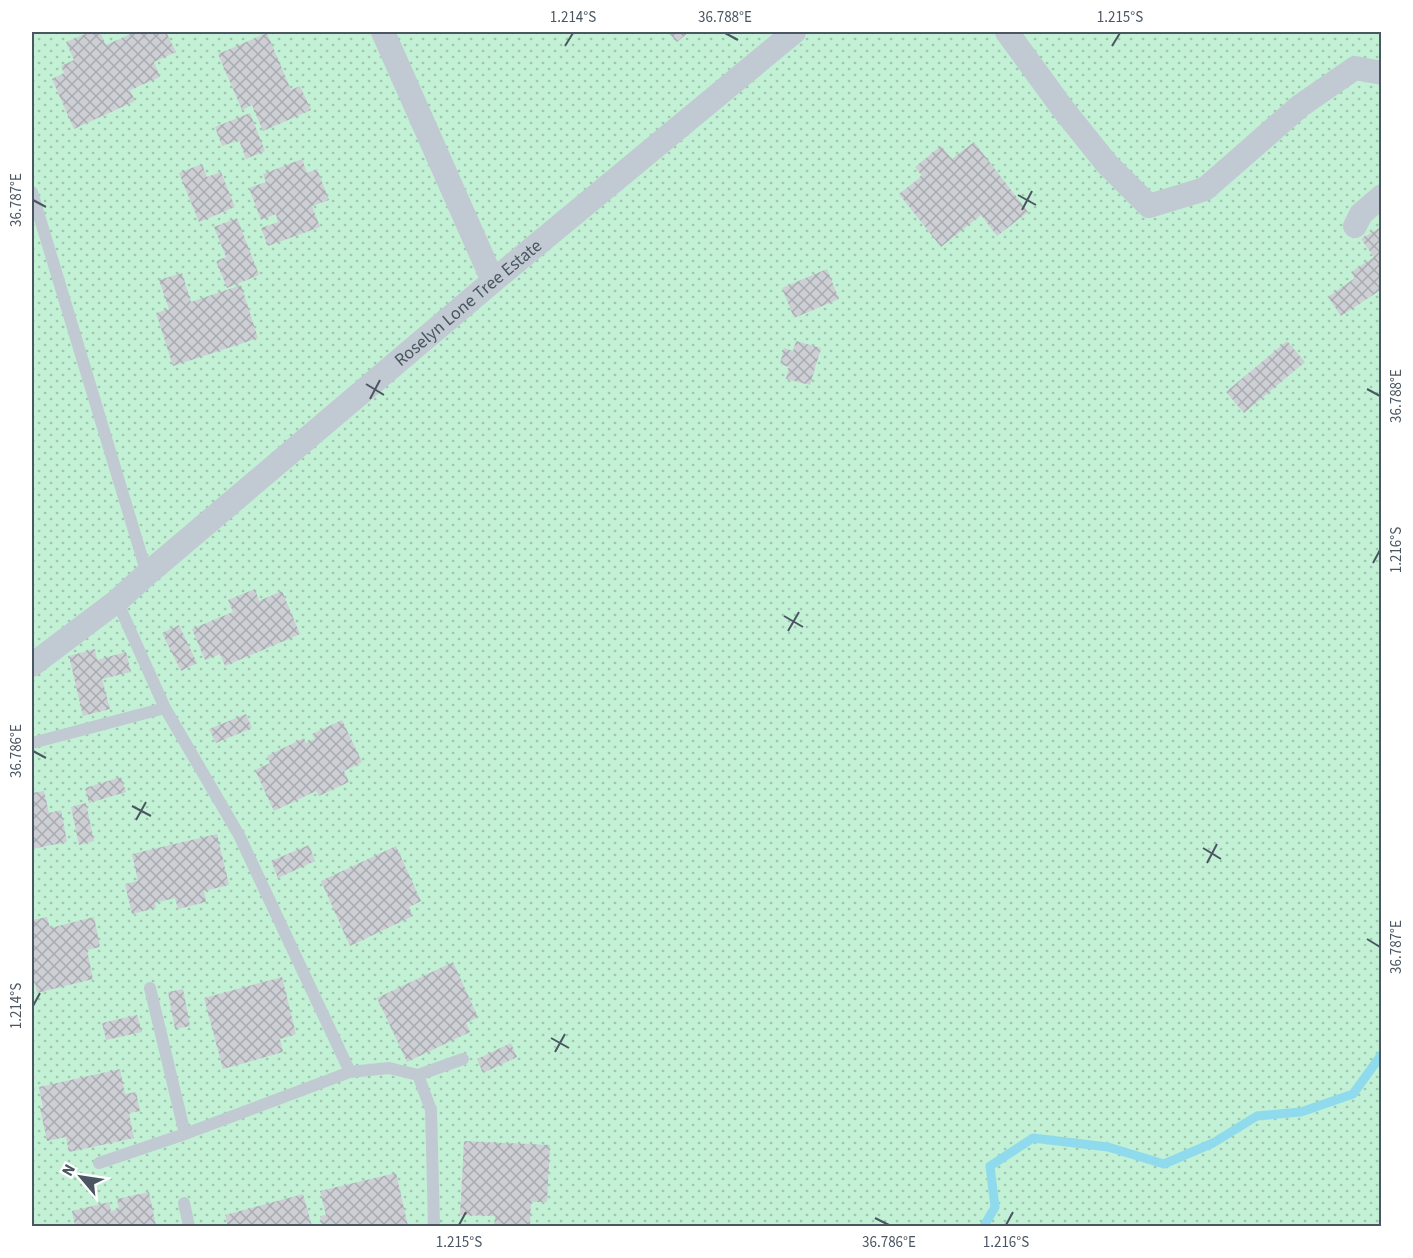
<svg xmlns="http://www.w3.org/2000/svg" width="1413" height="1258" viewBox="0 0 1413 1258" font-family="'Source Sans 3',sans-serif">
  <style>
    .garden { fill: url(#garden-dots) }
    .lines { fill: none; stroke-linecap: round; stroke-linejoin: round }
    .stream { stroke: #90daee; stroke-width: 9 }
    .building { fill: url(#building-cross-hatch) }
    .lane { stroke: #c1cad2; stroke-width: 12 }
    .street { stroke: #c1cad2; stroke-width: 24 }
    .ticks { fill: none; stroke: #4a5661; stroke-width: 2 }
    .labels { text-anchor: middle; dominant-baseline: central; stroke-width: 6; stroke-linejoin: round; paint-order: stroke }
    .street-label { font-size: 18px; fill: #4a5661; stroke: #fff }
    .neatline { fill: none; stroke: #4a5661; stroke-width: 2 }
    .ticks-label { font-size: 15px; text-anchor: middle; fill: #4a5661 }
  </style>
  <defs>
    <pattern id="garden-dots" width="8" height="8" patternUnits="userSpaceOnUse" patternTransform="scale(1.5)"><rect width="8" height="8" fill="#c3f1d5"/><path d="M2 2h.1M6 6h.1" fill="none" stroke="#a0c6b0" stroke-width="1.8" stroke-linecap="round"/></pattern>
    <pattern id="building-cross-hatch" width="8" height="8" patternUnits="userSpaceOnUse" patternTransform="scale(1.5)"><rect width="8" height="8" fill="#cdcfd5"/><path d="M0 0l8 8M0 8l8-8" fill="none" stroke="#a8abb0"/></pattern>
  </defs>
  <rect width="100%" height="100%" fill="#f5f3f3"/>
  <!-- garden -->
  <path class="garden" d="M32 32H1381V1226H32Z"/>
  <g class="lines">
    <!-- stream -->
    <path class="stream" d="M984 1226 995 1207 990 1166 1033 1138 1108 1147 1164 1164 1213 1143 1257 1116 1301 1112 1353 1094 1382 1054"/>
  </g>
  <!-- building -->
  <path class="building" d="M90 32H100L106 45 135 32H166L176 52 154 62 160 77 130 90 135 101 74 129 52 79 64 73 61 66 74 60 66 42Z
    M668 32H689L677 42Z
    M267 33 291 90 300 86 311 110 263 131 252 105 242 110 218 54Z
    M250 113 265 151 246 159 239 140 222 146 215 127Z
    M974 142 1028 212 997 236 981 215 941 247 899 194 922 176 915 167 941 146 952 159Z
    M302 159 307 173 317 169 329 200 312 206 320 227 268 246 261 228 278 222 276 214 261 220 249 188 266 182 263 174Z
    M202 164 207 177 221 172 235 207 199 222 179 173Z
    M237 218 259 275 227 288 216 261 226 257 214 227Z
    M1382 226V289L1341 316 1328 297 1355 278 1351 272 1374 257 1361 239Z
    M827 269 839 299 794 318 782 288Z
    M182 273 191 302 241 285 258 338 173 366 156 313 169 309 159 280Z
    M796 341 821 348 810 385 786 379 789 367 780 364 784 348 793 351Z
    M1287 341 1305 362 1244 413 1226 392Z
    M255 589 259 601 282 591 300 634 225 666 220 654 205 660 192 629 233 612 228 600Z
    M179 625 197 663 181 671 162 633Z
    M95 649 97 660 126 652 131 672 102 679 110 709 83 716 69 656Z
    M246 714 252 728 216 743 209 729Z
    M342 720 362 762 344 771 349 782 319 796 316 791 274 811 255 770 270 763 267 756 304 738 306 743 315 739 312 734Z
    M121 777 126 792 89 803 85 788Z
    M44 791 49 813 61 810 67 842 32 849V793Z
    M86 803 94 841 79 845 71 807Z
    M217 834 229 885 204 891 206 902 178 909 175 898 155 903 156 908 132 914 125 884 138 881 132 854Z
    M309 845 315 861 278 878 271 861Z
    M396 846 421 901 409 907 413 916 350 946 321 881Z
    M47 917 50 928 94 917 100 947 87 950 93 979 37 993 35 983 32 984V920Z
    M453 962 478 1017 466 1023 470 1032 407 1062 377 998Z
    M282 977 296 1034 280 1039 283 1052 223 1069 204 998Z
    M183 989 190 1026 175 1029 168 992Z
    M137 1015 142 1032 106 1040 102 1023Z
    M511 1043 517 1057 483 1073 477 1059Z
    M120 1069 125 1094 136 1092 140 1111 129 1113 134 1138 69 1152 66 1137 47 1141 40 1108H43L39 1087Z
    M464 1141 550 1145 547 1202H531L530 1226H494L495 1216 460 1215Z
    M396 1173 408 1226H322L320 1216 326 1215 320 1191Z
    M149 1192 156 1226H75L72 1211 109 1202 111 1211 119 1209 117 1199Z
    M303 1194 312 1226H228L225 1215Z"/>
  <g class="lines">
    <!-- lane -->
    <path class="lane" d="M32 192 147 574
      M117 601 165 708 239 835 350 1072
      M32 743 165 708
      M150 988 185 1134
      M418 1075 463 1059
      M99 1163 185 1134 350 1072 389 1068 418 1075 431 1110 434 1226
      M184 1203 189 1226"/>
    <!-- street -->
    <g class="street">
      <path d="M383 32 493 281"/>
      <path d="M1007 32 1063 109 1107 164 1149 206 1205 189 1300 106 1355 68 1382 73"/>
      <path d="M1355 226 1361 214 1382 196"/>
      <path id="s1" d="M32 665 117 601 147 574 493 281 794 32"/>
    </g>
  </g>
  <!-- ticks -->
  <path class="ticks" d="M725 33 738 40M565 46 573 33M1112 46 1120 33M1018 195 1036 205M33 200 46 207M1022 210 1032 191M366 384 384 395M1367 389 1380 396M370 399 380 380M1373 563 1380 550M784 616 803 627M788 631 799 612M33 751 46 758M132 806 151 816M136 820 146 802M1203 848 1221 859M1207 863 1217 844M1367 939 1380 947M33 1006 40 993M551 1038 569 1048M555 1052 565 1034M875 1218 889 1225M459 1225 466 1212M1006 1225 1013 1212"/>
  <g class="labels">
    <!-- street labels -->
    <g class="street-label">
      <text stroke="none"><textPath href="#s1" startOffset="567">Roselyn Lone Tree Estate</textPath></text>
    </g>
  </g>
  <!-- border -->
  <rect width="1413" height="1258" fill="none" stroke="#ffffff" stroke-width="66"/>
  <!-- north arrow -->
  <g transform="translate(81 1177) rotate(299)" stroke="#ffffff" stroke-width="4.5" paint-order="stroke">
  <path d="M0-4.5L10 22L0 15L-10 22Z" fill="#4a5661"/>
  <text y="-9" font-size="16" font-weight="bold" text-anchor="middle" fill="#4a5661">N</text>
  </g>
  <rect x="33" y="33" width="1347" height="1192" class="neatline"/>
  <g class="ticks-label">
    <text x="573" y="22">1.214°S</text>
    <text x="725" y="22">36.788°E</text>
    <text x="1120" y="22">1.215°S</text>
    <text transform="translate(16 200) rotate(-90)" y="5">36.787°E</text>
    <text transform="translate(1396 396) rotate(-90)" y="5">36.788°E</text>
    <text transform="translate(1396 550) rotate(-90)" y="5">1.216°S</text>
    <text transform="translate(16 751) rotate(-90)" y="5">36.786°E</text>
    <text transform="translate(1396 947) rotate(-90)" y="5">36.787°E</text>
    <text transform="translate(16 1006) rotate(-90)" y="5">1.214°S</text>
    <text x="459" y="1247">1.215°S</text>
    <text x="889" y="1247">36.786°E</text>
    <text x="1006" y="1247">1.216°S</text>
  </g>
</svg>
